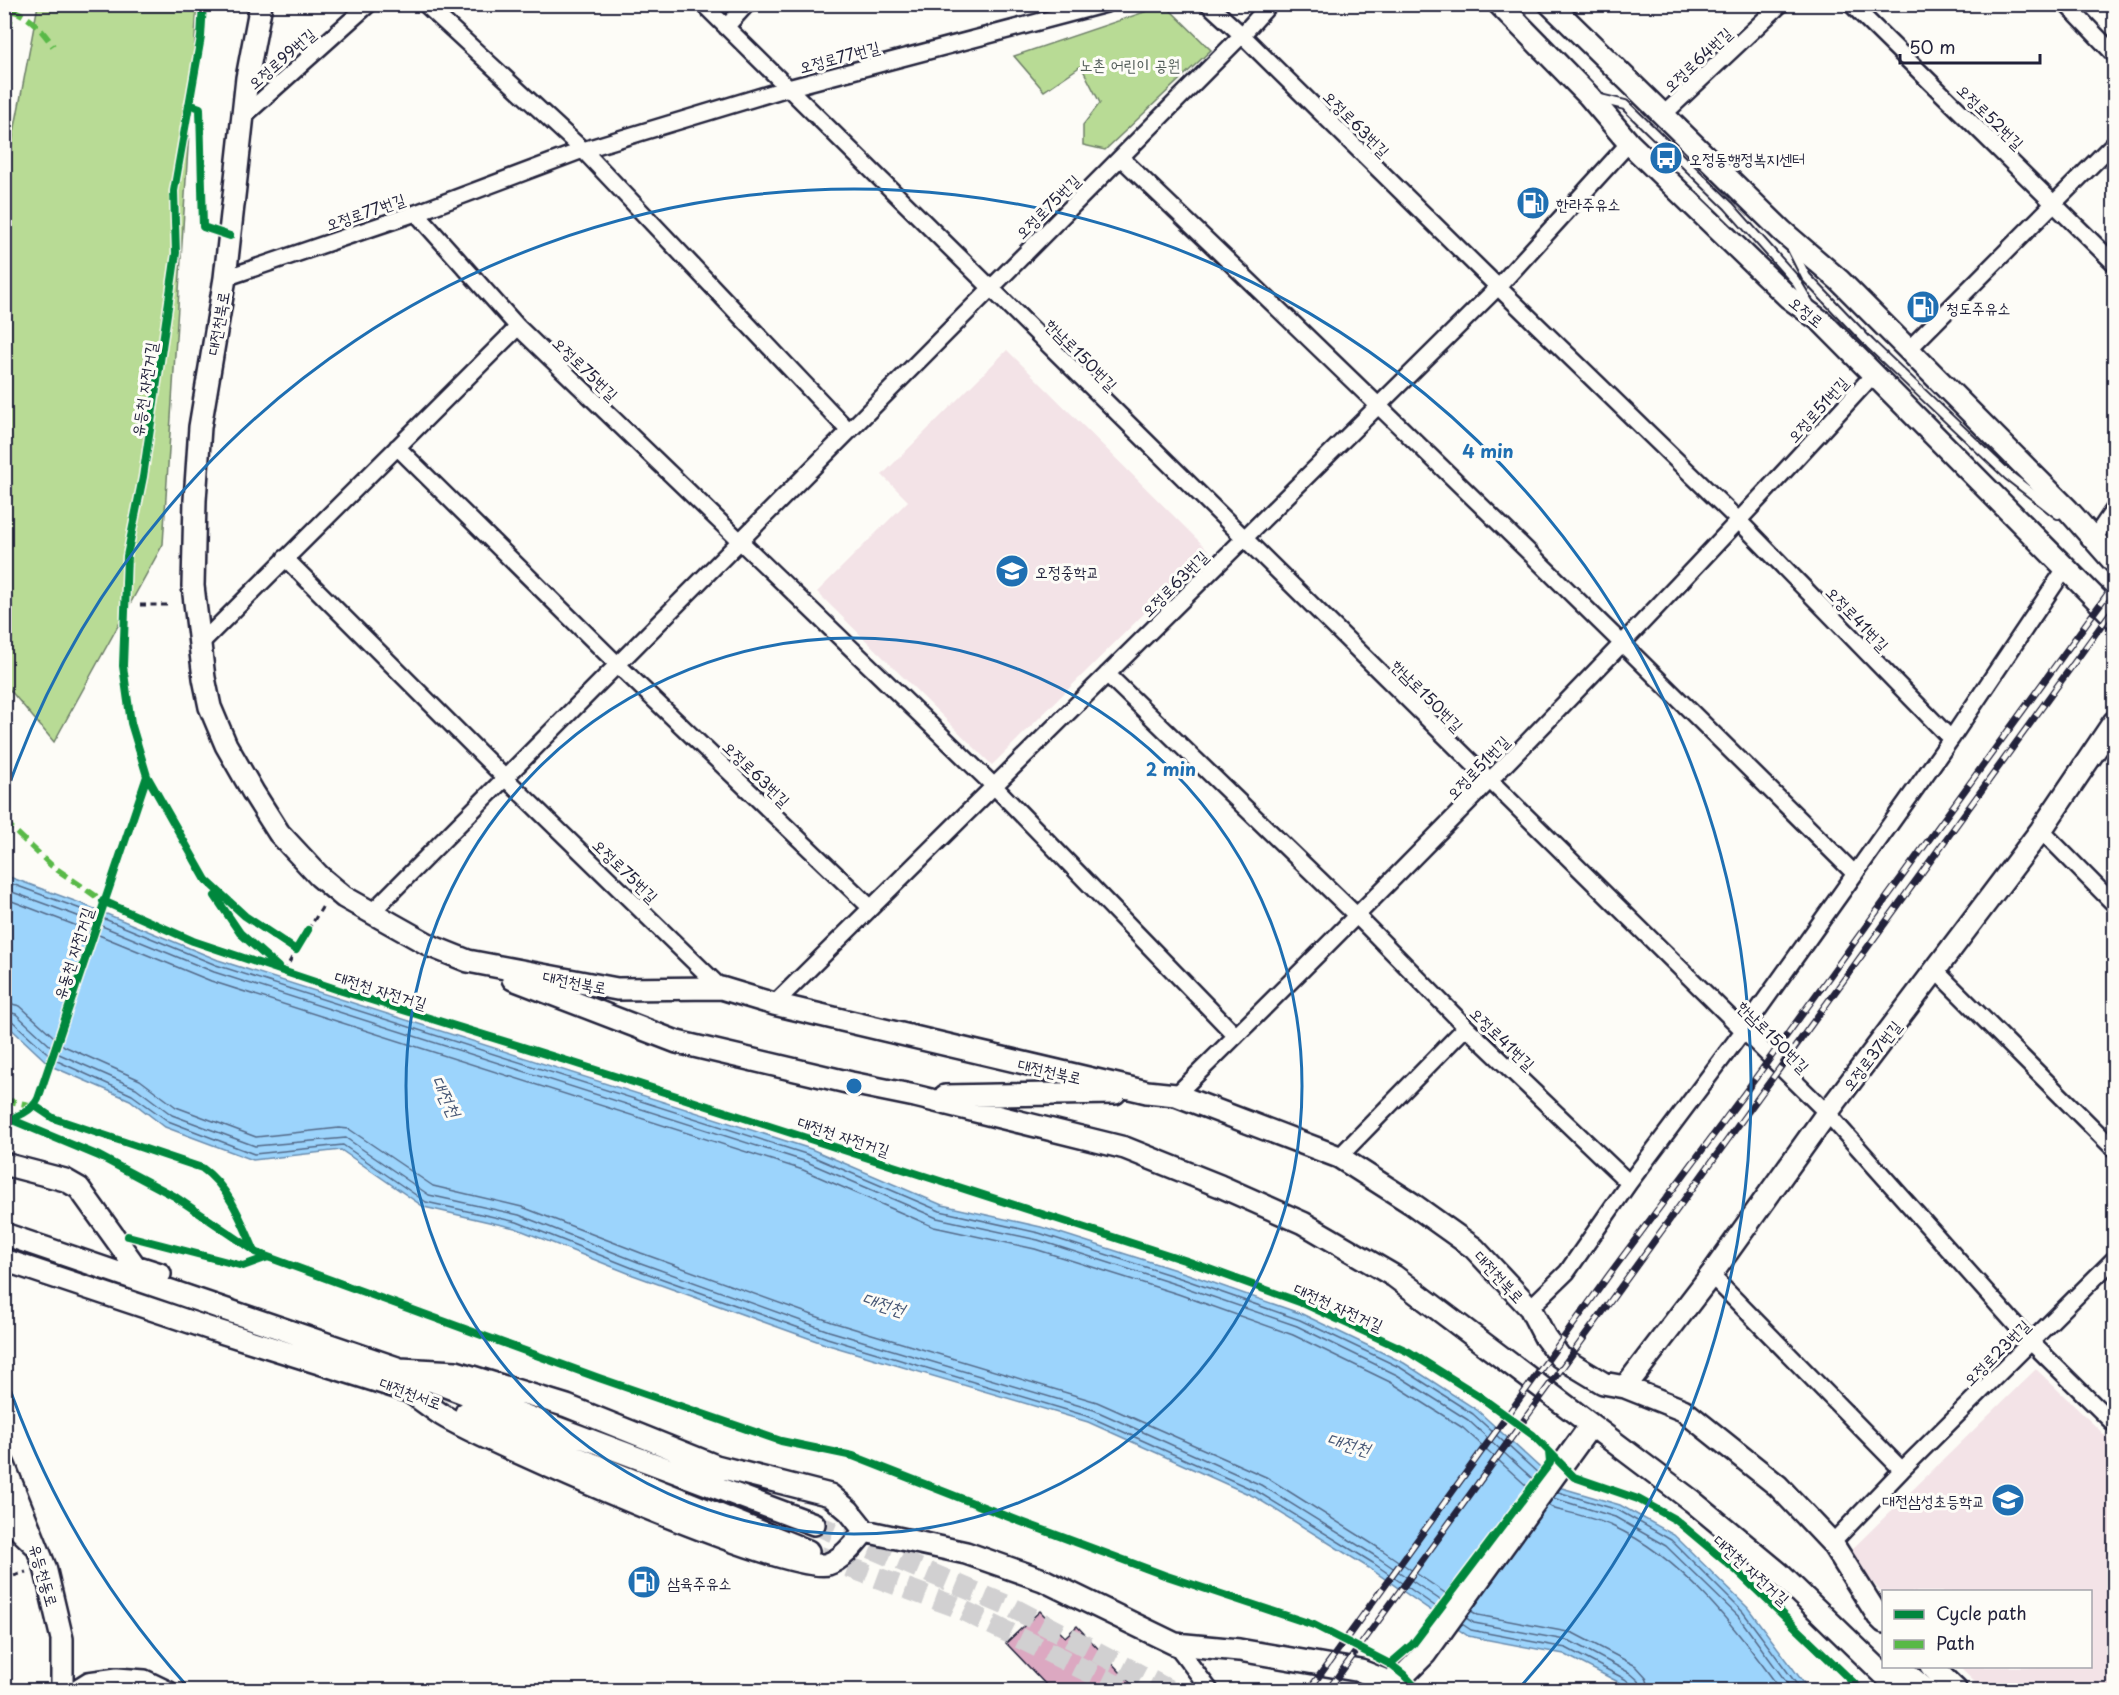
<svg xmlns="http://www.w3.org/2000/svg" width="2119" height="1695" viewBox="0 0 2119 1695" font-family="'Playpen Sans','Poor Story',sans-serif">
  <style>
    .built { fill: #f3e3e7 }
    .green { fill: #b8db95; stroke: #6d7e68; stroke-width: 1.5 }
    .water { fill: #9cd4fc; stroke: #6b8daf; stroke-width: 1.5 }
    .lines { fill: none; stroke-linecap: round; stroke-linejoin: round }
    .shore { stroke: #536988; stroke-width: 1.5 }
    .building { fill: #dca8c1; stroke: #22223b; stroke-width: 1.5 }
    .secondary-tunnel { stroke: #d1d0d1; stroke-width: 21; stroke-dasharray: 21 10; stroke-linecap: butt }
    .lane-casing { stroke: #22223b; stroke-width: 12 }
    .street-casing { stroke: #22223b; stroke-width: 20 }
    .secondary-casing { stroke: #22223b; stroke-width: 26 }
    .path { stroke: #22223b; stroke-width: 3; stroke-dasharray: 6 4.5; stroke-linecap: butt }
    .lane { stroke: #fdfcf7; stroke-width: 8 }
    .street { stroke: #fdfcf7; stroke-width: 15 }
    .secondary { stroke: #fdfcf7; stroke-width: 21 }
    .rail-casing { stroke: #22223b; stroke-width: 7 }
    .rail { stroke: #fdfcf7; stroke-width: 4.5; stroke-dasharray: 14; stroke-linecap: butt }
    .quiet { stroke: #58b947; stroke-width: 6; stroke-dasharray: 12 6; stroke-linecap: butt }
    .cycleway-casing { stroke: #fdfcf7; stroke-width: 11 }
    .cycleway { stroke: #00873e; stroke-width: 8 }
    .ring { fill: none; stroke: #1f6fb2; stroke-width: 3 }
    .labels { text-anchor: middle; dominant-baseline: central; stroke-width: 6; stroke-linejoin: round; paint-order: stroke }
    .street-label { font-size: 16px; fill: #22223b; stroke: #fdfcf7 }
    .park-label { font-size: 16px; fill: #4f5a56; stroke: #fdfcf7 }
    .poi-label { font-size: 16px; fill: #22223b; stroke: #fdfcf7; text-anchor: start }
    .water-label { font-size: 18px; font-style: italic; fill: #475775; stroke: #fdfcf7 }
    .centre { fill: #1f6fb2; stroke: #fdfcf7; stroke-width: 3 }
    .ring-label { font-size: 18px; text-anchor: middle; font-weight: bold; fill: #1f6fb2; stroke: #fdfcf7; stroke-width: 6; stroke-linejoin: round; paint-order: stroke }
  </style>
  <rect width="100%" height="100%" fill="#fdfcf7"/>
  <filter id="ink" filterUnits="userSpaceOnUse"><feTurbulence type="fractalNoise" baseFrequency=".0167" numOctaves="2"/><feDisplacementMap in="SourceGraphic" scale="12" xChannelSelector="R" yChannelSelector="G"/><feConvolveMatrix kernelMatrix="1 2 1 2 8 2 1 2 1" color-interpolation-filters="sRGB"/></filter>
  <g filter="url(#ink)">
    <!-- built -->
    <path class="built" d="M1007 350 1208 550 992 765 817 592 908 501 882 475Z
      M2036 1369 2114 1444V1690H1983L1959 1667 2090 1666V1592H1884L1883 1593 1845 1556Z"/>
    <!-- green -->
    <path class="green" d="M38 5H197L163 544 54 742 4 683 5 180Z
      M1165 5 1211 50 1105 150 1083 145V125L1100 103 1081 66 1044 91 1014 56Z"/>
    <!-- water -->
    <path class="water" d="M4 875 80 903 218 960 811 1149 942 1205 1041 1227 1185 1273 1302 1314 1404 1363 1477 1410 1562 1488 1620 1505 1674 1535 1748 1608 1809 1690H1630L1622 1684 1564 1654 1468 1636 1369 1568 1255 1497 1088 1422 825 1344 633 1275 515 1228 424 1207 341 1150 253 1160 165 1127 130 1100 51 1066 5 1023Z"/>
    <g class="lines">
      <!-- shore -->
      <path class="shore" d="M4 881 78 908 216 965 809 1155 940 1211 1039 1233 1183 1279 1300 1320 1401 1368 1473 1414 1540 1475
        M4 889 75 915 214 972 807 1162 937 1218 1038 1240 1181 1286 1297 1326 1397 1375 1468 1420 1535 1481
        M4 898 72 924 211 981 803 1170 934 1227 1035 1249 1178 1294 1293 1335 1392 1383 1463 1428 1530 1489
        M4 1002 20 1006 64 1046 140 1080 176 1107 256 1137 339 1128 349 1129 433 1186 522 1207 641 1253 832 1322 1097 1402 1266 1477 1382 1550 1451 1597
        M4 1011 16 1014 59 1054 136 1088 172 1115 255 1146 346 1138 429 1195 519 1215 638 1262 829 1331 1094 1410 1261 1485 1377 1557 1446 1604
        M4 1019 11 1020 55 1060 132 1095 168 1121 254 1154 343 1145 426 1202 517 1222 635 1269 827 1338 1090 1417 1258 1492 1373 1563 1442 1611
        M1558 1492 1618 1510 1671 1540 1743 1612 1801 1690
        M1553 1498 1615 1517 1666 1546 1738 1616 1792 1690
        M1548 1505 1555 1509C1574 1514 1595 1518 1612 1526 1684 1558 1736 1629 1781 1690
        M1471 1611 1478 1615 1573 1633 1636 1666 1646 1677 1650 1690
        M1466 1618 1474 1623 1570 1641 1630 1673 1639 1681 1641 1690
        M1462 1624 1471 1630 1566 1648 1625 1679 1632 1685 1633 1690"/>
    </g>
    <!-- building -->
    <path class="building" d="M1040 1611 1065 1637 1077 1626 1137 1690H1051L1006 1643Z"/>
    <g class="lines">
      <!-- secondary-tunnel -->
      <path class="secondary-tunnel" d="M814 1524 1013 1608 1169 1690
        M819 1556 954 1606 1126 1690"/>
      <defs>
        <path id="lane" d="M1596 98 1625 105 1729 206 1795 280 1810 305
          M1792 249 1806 277 1870 344 2008 475 2058 514"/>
        <path id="street" d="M425 4 583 150 849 431
          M703 4 1827 1113 2031 1342 2114 1424
          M1208 4 1242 35 1498 287 1739 521 1951 739
          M1851 4 2114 263
          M2066 4 2114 54
          M726 27 747 4
          M1663 115 1781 4
          M244 116 369 4
          M1121 158C1368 394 1613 633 1855 874
          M416 213 518 327 994 786 1236 1036
          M225 278 416 213 583 150 788 88 1106 4
          M1908 350 2114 143
          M397 447 617 664 871 908
          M2093 540 2114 509
          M285 558 505 778 721 988
          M200 644 518 327
          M1107 674 1356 915 1466 1027 1629 1183
          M2041 830 2114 904
          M372 912 1242 35 1270 4
          M1936 971 2114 1149
          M774 1004 1498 287 1629 143
          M1176 1095C1414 861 1648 622 1873 375
          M1339 1157 1466 1027
          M1711 1275 1902 1470
          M1530 1308 1567 1272 1629 1183 1743 1031 1951 739 2065 569
          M1832 1543 1902 1470 2114 1259
          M1175 1644 1210 1690
          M72 1690 88 1680 117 1676 145 1678 170 1690"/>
        <path id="secondary" d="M261 4 247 78 225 278 200 427 195 500 193 586 204 678 210 707 226 745 253 792 279 833 319 876 344 897 433 947 468 961 617 989 721 988 774 1004 1147 1092 1176 1095 1339 1157 1411 1203 1474 1248 1530 1308 1545 1337 1560 1357 1603 1383 1625 1387 1683 1410 1778 1486 1832 1543 1878 1616 1884 1622
          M1499 4 1589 96 1629 143 1788 297 1822 322 2114 617
          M1550 4 1782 231 1839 280 2068 510 2114 562
          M513 979 677 1042 851 1083 915 1096 1125 1148 1220 1186 1303 1223 1394 1276 1692 1501 1779 1573 1900 1690
          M945 1096 1115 1093
          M4 1164 65 1180 79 1188 135 1266 160 1274
          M4 1234 400 1369 814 1524
          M4 1260 208 1328 418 1394
          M400 1369 456 1372 567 1406 716 1466 830 1495 849 1511 865 1531C855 1543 843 1559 828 1564 793 1577 486 1442 442 1415 430 1407 418 1397 405 1389
          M1625 1387 1711 1275 1827 1113 2041 830 2114 722
          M466 1413 808 1551
          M4 1465 45 1567 62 1639V1690
          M4 1515 34 1544
          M865 1531 966 1553 1043 1580 1175 1644 1239 1650 1361 1671 1389 1682 1404 1675 1425 1654 1591 1425
          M1898 1666 1926 1690
          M1931 1666 1956 1690"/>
      </defs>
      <!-- lane casing -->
      <use href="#lane" class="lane-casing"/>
      <!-- street casing -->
      <use href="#street" class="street-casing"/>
      <!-- secondary casing -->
      <use href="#secondary" class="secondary-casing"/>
      <!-- path -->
      <path class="path" d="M140 605H170
        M308 930 323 906
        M284 972 296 950
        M4 1579 26 1572"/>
      <!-- lane -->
      <use href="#lane" class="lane"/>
      <!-- street -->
      <use href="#street" class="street"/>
      <!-- secondary -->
      <use href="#secondary" class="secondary"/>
      <defs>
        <path id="rail" d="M1309 1690 1609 1275 1744 1094 2114 585
          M1328 1690 2114 608"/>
      </defs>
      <!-- rail casing -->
      <use href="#rail" class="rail-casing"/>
      <!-- rail -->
      <use href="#rail" class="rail"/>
      <!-- quiet -->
      <path class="quiet" d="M12 10C31 17 42 30 53 46
        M4 49 14 4
        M4 821 52 866 103 901
        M4 1100 35 1106"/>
      <defs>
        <path id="cycleway" d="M203 4 201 37 174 191 176 253 143 477 127 556 123 666 131 723 147 776 206 880 245 916 296 950 308 930
          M189 104 200 108 203 227 230 236
          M215 896 240 933 278 967
          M103 901 193 941 342 991 571 1062 1045 1215 1187 1261 1305 1304 1409 1352 1479 1396 1533 1435 1574 1477 1638 1499 1676 1520 1738 1572 1861 1690
          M35 1106 53 1118 202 1168C229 1187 242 1222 255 1252L268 1257 599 1378 781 1441 853 1456 1019 1521 1164 1575 1314 1625 1390 1664 1404 1675 1418 1690
          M10 1119 99 1156 174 1196 255 1251
          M4 1121C16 1118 33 1110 38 1099L147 776
          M128 1236 243 1266 268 1257
          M1390 1664 1413 1644 1550 1463 1549 1452"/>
      </defs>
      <!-- cycleway casing -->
      <use href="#cycleway" class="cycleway-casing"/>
      <!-- cycleway -->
      <use href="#cycleway" class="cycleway"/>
    </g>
  </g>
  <!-- distance rings -->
  <g class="ring">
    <circle cx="854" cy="1086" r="448"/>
    <path d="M187 1686A897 897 0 0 1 6 1378M6 794A897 897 0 1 1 1521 1686"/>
  </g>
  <!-- icons -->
  <defs>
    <symbol id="bus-disc" viewBox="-11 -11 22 22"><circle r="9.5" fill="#1f6fb2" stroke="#fdfcf7"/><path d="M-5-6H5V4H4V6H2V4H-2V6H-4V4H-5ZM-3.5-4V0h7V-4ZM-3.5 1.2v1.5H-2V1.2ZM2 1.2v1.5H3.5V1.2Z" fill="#fff"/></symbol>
    <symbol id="fuel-disc" viewBox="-11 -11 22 22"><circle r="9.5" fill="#1f6fb2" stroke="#fdfcf7"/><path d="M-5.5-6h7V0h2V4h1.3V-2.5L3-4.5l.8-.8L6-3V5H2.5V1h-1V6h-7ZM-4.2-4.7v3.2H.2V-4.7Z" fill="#fff"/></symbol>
    <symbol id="school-disc" viewBox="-11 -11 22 22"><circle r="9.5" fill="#1f6fb2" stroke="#fdfcf7"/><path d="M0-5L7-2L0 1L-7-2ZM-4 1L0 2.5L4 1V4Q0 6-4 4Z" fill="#fff"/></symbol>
  </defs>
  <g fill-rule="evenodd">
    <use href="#bus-disc" x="1647" y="139" width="38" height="38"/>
    <use href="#fuel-disc" x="1514" y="184" width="38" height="38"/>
    <use href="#fuel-disc" x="1904" y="288" width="38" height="38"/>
    <use href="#school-disc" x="993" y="552" width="38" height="38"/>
    <use href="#school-disc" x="1989" y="1481" width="38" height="38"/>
    <use href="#fuel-disc" x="625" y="1563" width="38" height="38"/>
  </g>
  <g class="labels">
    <!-- street labels -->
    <g class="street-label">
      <text transform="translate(839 56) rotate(-15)">오정로77번길</text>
      <text transform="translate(281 58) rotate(-41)">오정로99번길</text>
      <text transform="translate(1697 59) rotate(-43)">오정로64번길</text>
      <text transform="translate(1991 116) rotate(44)">오정로52번길</text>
      <text transform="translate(1357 123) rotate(45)">오정로63번길</text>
      <text transform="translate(1047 206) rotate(-45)">오정로75번길</text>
      <text transform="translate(365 211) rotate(-19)">오정로77번길</text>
      <text transform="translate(1807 311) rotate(39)">오정로</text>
      <text transform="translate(217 323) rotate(-80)">대전천북로</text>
      <text transform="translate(1082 354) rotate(45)">한남로150번길</text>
      <text transform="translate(586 368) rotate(44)">오정로75번길</text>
      <text transform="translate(143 389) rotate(-81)">유등천 자전거길</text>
      <text transform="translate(1817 409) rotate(-48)">오정로51번길</text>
      <text transform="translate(1174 583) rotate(-45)">오정로63번길</text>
      <text transform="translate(1858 618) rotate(46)">오정로41번길</text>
      <text transform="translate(1428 695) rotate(45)">한남로150번길</text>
      <text transform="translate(1477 767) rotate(-46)">오정로51번길</text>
      <text transform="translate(757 773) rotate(44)">오정로63번길</text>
      <text transform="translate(626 870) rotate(44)">오정로75번길</text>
      <text transform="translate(72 953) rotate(-72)">유동천 자전거길</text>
      <text transform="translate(575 981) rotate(11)">대전천북로</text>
      <text transform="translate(381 989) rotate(17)">대전천 자전거길</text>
      <text transform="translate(1774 1036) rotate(45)">한남로150번길</text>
      <text transform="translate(1503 1038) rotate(44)">오정로41번길</text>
      <text transform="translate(1871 1055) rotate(-52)">오정로37번길</text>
      <text transform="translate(1050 1070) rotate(13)">대전천북로</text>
      <text transform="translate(844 1135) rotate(18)">대전천 자전거길</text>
      <text transform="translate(1500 1276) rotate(47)">대전천북로</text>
      <text transform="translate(1339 1306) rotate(24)">대전천 자전거길</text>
      <text transform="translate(1996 1352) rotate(-45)">오정로23번길</text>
      <text transform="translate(411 1392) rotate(20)">대전천서로</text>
      <text transform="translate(1752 1569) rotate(42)">대전천 자전거길</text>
      <text transform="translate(45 1575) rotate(74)">유등천동로</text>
    </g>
    <!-- park labels -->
    <g class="park-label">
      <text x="1130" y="64">노촌 어린이 공원</text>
    </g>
    <!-- poi labels -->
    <g class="poi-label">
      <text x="1689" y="158">오정동행정복지센터</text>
      <text x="1556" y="203">한라주유소</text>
      <text x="1946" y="307">청도주유소</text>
      <text x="1035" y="571">오정중학교</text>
      <text x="1985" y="1500" text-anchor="end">대전삼성초등학교</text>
      <text x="667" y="1582">삼육주유소</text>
    </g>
    <!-- water labels -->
    <g class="water-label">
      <text transform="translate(447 1096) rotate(64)">대전천</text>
      <text transform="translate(884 1303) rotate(18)">대전천</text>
      <text transform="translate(1349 1443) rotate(16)">대전천</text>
    </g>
  </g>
  <circle cx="854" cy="1086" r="9" class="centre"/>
  <g class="ring-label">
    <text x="1488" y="458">4 min</text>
    <text x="1171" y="776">2 min</text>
  </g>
  <!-- margin -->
  <rect width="2119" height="1695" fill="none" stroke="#fdfcf7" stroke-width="24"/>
  <rect x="12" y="12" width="2095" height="1671" fill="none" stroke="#22223b" stroke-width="2" filter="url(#ink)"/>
  <!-- legend -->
  <rect x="1882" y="1590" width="210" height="78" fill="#fdfcf7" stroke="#a5a5ac" stroke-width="1.5"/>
  <rect x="1894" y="1610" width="30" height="9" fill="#00873e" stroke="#a5a5ac" stroke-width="1.5"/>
  <text x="1936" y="1620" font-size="18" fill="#22223b">Cycle path</text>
  <rect x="1894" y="1640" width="30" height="9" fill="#58b947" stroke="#a5a5ac" stroke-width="1.5"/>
  <text x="1936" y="1650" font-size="18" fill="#22223b">Path</text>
  <!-- scale -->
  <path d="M1900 54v9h140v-9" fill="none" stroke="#22223b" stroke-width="3"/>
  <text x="1909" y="54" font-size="18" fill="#22223b" stroke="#fdfcf7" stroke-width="4.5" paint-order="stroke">50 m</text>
</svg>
